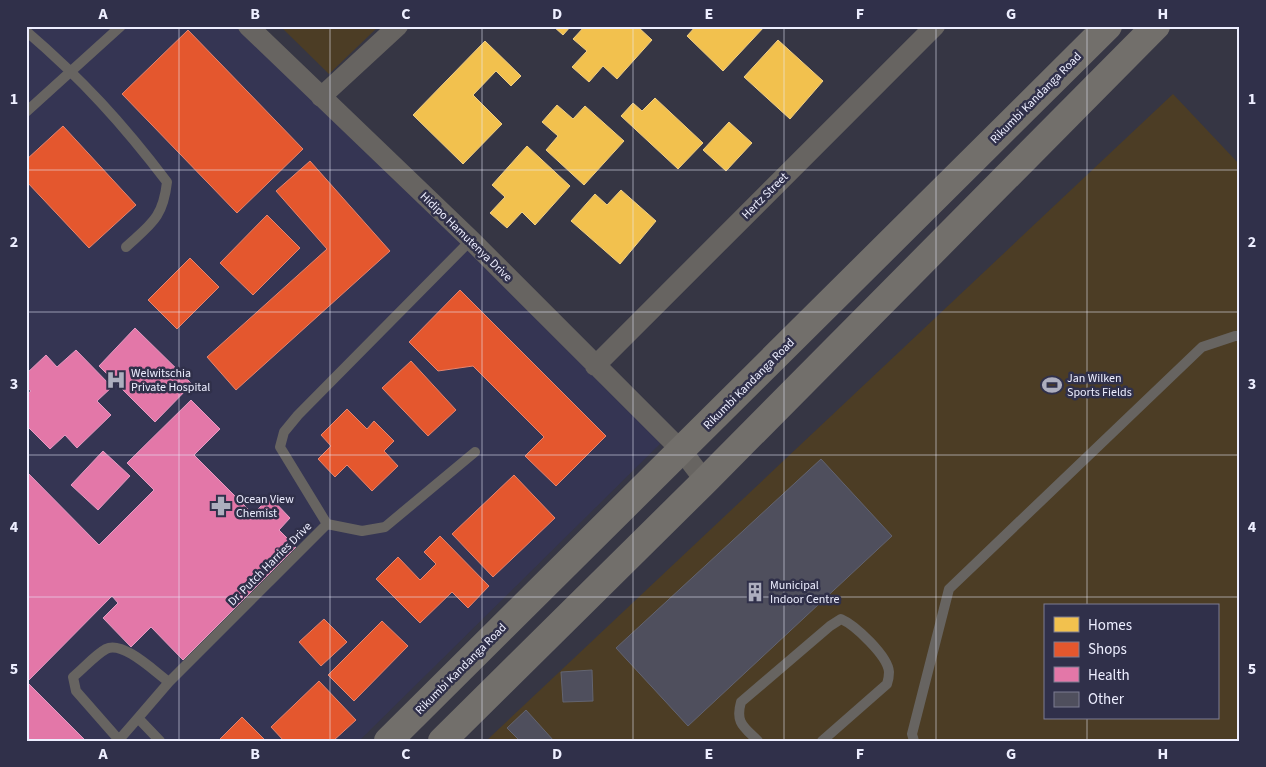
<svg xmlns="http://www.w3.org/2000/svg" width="1266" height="767" viewBox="0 0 1266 767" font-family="'Source Sans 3',sans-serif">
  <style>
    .built { fill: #353553 }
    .green { fill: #4c3d25; fill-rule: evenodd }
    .homes { fill: #f2c14e; stroke: #f0ce83 }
    .shops { fill: #e4572e; stroke: #e7846d }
    .health { fill: #e377a8; stroke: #e69bc2 }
    .building { fill: #4f4f5d; stroke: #636470 }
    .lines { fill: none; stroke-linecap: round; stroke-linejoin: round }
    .service { stroke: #676461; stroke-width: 10 }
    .minor { stroke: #676461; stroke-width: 20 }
    .secondary { stroke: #726f6b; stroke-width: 28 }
    .grid { fill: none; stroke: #edeeff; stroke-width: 1; stroke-opacity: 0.55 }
    .labels { text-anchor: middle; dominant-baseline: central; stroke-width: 5; stroke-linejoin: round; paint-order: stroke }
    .street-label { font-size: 12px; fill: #edeeff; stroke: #30304a }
    .poi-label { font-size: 12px; fill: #edeeff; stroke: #30304a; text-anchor: start }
    .neatline { fill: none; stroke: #edeeff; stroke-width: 2 }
    .grid-label { font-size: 16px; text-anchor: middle; font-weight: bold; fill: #edeeff }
  </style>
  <rect width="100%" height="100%" fill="#363644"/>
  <!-- built -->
  <path class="built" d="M26 26H260L664 440 359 741H26Z"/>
  <!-- green -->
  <path class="green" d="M280 26H379L329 74Z
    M1173 94 1240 165V741H486ZM1045 606H1217V718H1045Z"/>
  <!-- homes -->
  <path class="homes" d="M553 26H571L563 35Z
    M585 26H637L652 40 617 79 603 66 589 82 572 67 587 51 573 39Z
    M696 26H765L723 71 687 36Z
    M778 40 823 81 790 119 744 77Z
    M485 41 521 76 511 86 496 71 473 95 502 124 463 164 413 115Z
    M655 98 703 143 678 169 621 116 633 103 642 111Z
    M557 105 573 119 585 106 624 141 584 185 546 150 558 136 542 122Z
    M729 122 752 143 726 171 703 150Z
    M527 146 570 186 535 225 522 212 507 228 490 213 505 197 492 185Z
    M621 190 656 221 620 264 571 221 595 194 607 205Z"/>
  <!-- shops -->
  <path class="shops" d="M188 30 303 149 237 213 122 94Z
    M63 126 136 205 89 248 26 181V160Z
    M310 161 390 251 236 390 207 357 327 249 276 191Z
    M267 215 300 248 253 295 220 263Z
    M190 258 219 287 177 329 148 300Z
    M460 290 606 436 556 486 525 456 544 437 473 366 438 371 409 342Z
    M411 361 456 410 428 436 382 388Z
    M347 409 367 429 374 421 394 441 384 451 398 466 372 491 347 465 335 477 318 459 331 446 321 435Z
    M514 475 555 518 493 577 452 534Z
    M440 536 489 586 468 608 452 592 420 623 376 579 398 557 420 580 436 564 424 552Z
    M324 619 347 642 321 666 299 642Z
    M382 621 408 646 354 701 328 675Z
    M319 681 356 720 333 741H284L271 727Z
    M242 717 266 741H218Z"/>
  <!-- health -->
  <path class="health" d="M135 328 192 384 155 422 99 366Z
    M76 350 112 387 97 401 111 415 77 448 65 435 50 449 26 425V395L31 391 26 387V374L46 355 57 367Z
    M191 400 220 429 194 455 253 514 270 497 290 518 279 530 296 547 183 660 151 627 131 647 103 618 118 603 112 596 27 682 86 741H26V471L99 545 154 490 127 463Z
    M103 451 130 476 98 510 71 485Z"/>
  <!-- building -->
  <path class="building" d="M821 459 892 536 688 726 616 648Z
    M592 670 593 701 563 702 561 672Z
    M526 710 554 741H520L507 728Z"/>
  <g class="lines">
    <!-- service -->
    <path class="service" d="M26 31C82 79 123 124 167 182 163 218 151 224 126 247
      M26 112 121 26
      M327 524 362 531 385 527 475 452
      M119 740 76 691 73 677C84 668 95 655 106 649 123 640 156 673 169 682
      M118 741 138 718
      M160 741 138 718 169 682 327 524 280 447 284 432 298 415 471 240
      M758 741C744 727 735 723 741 702L830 626 841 619C855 625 888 656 889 672 889 676 888 681 887 684L822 741
      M914 741 912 734 949 589 1202 347 1235 336H1240"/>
    <!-- minor -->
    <path class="minor" d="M248 26 471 240 682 451 705 481
      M321 97 398 26
      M595 366 935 26"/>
    <!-- secondary -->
    <path class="secondary" d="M388 741 1108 26
      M442 741 705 481 1156 26"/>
  </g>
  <!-- grid -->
  <path class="grid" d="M179 26V741M330 26V741M482 26V741M633 26V741M784 26V741M936 26V741M1087 26V606M26 170H1240M26 312H1240M26 455H1240M26 597H1240M1087 718V741"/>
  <!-- icons -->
  <defs>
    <symbol id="hospital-bare" viewBox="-9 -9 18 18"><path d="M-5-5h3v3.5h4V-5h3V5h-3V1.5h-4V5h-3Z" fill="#adaebe" stroke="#30304a" stroke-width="2.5" paint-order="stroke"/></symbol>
    <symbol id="stadium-bare" viewBox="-9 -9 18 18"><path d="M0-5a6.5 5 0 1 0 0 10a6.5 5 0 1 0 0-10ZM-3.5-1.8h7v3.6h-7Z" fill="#adaebe" stroke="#30304a" stroke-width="2.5" paint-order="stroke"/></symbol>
    <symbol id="pharmacy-bare" viewBox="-9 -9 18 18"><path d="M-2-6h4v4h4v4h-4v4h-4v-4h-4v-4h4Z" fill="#adaebe" stroke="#30304a" stroke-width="2.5" paint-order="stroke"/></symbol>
    <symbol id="building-bare" viewBox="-9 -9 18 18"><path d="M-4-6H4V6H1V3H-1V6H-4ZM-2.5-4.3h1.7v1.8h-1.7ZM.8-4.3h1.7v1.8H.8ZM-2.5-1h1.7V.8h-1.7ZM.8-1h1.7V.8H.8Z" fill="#adaebe" stroke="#30304a" stroke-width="2.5" paint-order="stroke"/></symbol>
  </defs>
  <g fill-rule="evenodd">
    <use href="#hospital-bare" x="102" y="366" width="28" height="28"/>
    <use href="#stadium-bare" x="1038" y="371" width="28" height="28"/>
    <use href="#pharmacy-bare" x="207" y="492" width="28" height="28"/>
    <use href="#building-bare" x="741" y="578" width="28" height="28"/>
  </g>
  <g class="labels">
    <!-- street labels -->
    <g class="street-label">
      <text transform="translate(1036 98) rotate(-45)">Rikumbi Kandanga Road</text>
      <text transform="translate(765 196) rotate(-45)">Hertz Street</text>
      <text transform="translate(466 237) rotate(44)">Hidipo Hamutenya Drive</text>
      <text transform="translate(749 384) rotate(-45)">Rikumbi Kandanga Road</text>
      <text transform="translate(270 564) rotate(-45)">Dr. Putch Harries Drive</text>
      <text transform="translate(461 669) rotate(-45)">Rikumbi Kandanga Road</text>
    </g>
    <!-- poi labels -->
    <g class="poi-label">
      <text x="131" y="373">Welwitschia<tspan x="131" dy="14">Private Hospital</tspan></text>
      <text x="1067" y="378">Jan Wilken<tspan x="1067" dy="14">Sports Fields</tspan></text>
      <text x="236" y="499">Ocean View<tspan x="236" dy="14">Chemist</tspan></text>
      <text x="770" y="585">Municipal<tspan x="770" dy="14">Indoor Centre</tspan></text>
    </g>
  </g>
  <!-- border -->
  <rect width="1266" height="767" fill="none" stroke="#30304a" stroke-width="55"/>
  <!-- legend -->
  <rect x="1044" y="604" width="175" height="115" fill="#30304a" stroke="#7c7c92"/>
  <rect x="1054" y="617" width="25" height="15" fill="#f2c14e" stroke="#7c7c92"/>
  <text x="1088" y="630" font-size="15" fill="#edeeff">Homes</text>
  <rect x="1054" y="642" width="25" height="15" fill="#e4572e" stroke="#7c7c92"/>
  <text x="1088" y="654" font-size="15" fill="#edeeff">Shops</text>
  <rect x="1054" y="667" width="25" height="15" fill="#e377a8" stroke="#7c7c92"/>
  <text x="1088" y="680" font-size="15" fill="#edeeff">Health</text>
  <rect x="1054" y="692" width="25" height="15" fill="#4f4f5d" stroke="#7c7c92"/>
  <text x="1088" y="704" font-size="15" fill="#edeeff">Other</text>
  <rect x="28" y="28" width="1210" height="712" class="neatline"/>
  <g class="grid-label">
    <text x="103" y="19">A</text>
    <text x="255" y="19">B</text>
    <text x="406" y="19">C</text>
    <text x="557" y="19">D</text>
    <text x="709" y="19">E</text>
    <text x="860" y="19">F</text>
    <text x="1011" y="19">G</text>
    <text x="1163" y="19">H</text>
    <text x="14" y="104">1</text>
    <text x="1252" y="104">1</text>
    <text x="14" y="247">2</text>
    <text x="1252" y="247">2</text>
    <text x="14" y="389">3</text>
    <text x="1252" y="389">3</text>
    <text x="14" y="532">4</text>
    <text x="1252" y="532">4</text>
    <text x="14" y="674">5</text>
    <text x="1252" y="674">5</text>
    <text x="103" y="759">A</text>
    <text x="255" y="759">B</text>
    <text x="406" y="759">C</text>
    <text x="557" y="759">D</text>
    <text x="709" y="759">E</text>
    <text x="860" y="759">F</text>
    <text x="1011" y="759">G</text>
    <text x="1163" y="759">H</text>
  </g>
</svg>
